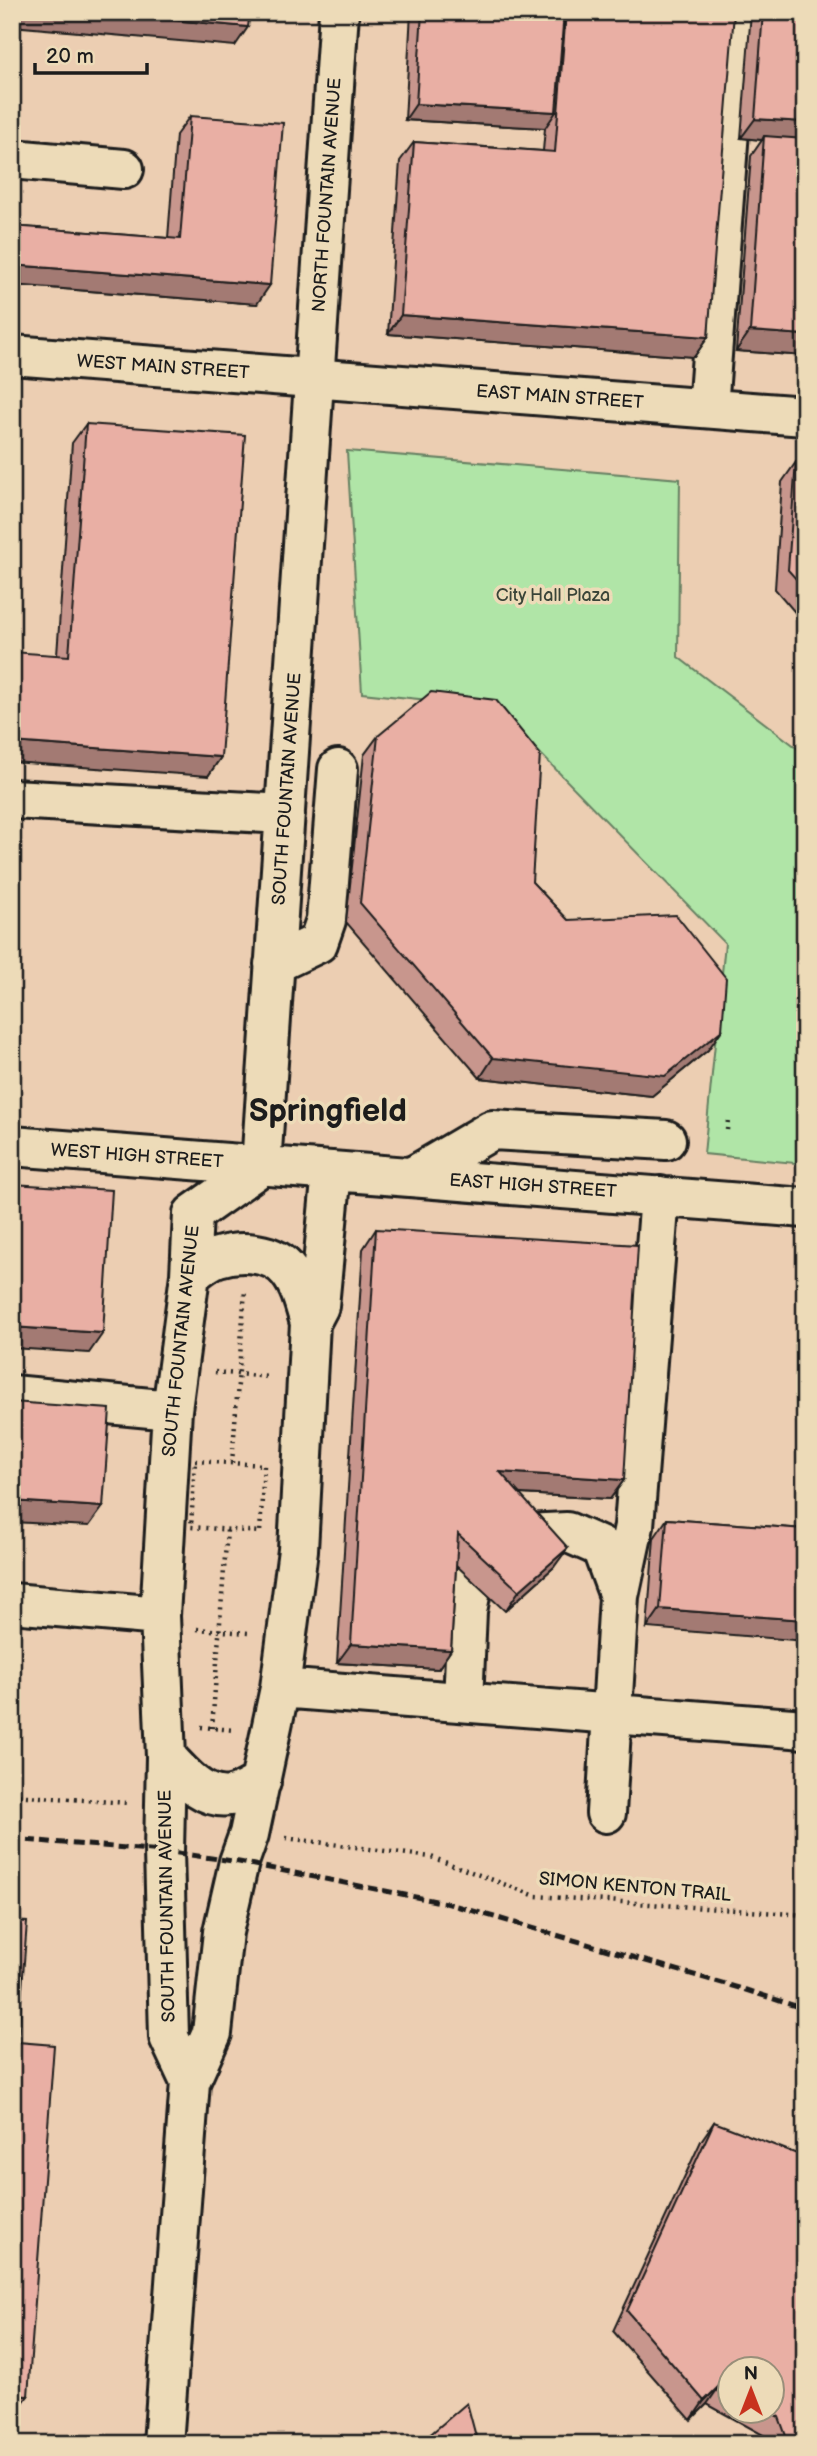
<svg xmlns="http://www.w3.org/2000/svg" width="817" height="2456" viewBox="0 0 817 2456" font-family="'Balsamiq Sans',sans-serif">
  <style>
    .green { fill: #b0e5a7; stroke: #668062; stroke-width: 2 }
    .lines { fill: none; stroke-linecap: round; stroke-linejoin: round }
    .minor-casing { stroke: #1c1c1c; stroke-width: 44 }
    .path { stroke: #1c1c1c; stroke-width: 4.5; stroke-dasharray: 2 5; stroke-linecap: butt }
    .minor { stroke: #eddbb8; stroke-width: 38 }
    .rail { stroke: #1c1c1c; stroke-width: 5; stroke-dasharray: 10 5; stroke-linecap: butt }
    .wall { fill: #c8968d; stroke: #1c1c1c; stroke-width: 2; fill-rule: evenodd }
    .shaded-wall { fill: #a37a73; stroke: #1c1c1c; stroke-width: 2 }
    .building { fill: #e9afa4; stroke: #1c1c1c; stroke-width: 2 }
    .labels { text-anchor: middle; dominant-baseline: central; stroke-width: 7; stroke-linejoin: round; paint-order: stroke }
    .street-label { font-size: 18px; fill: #1c1c1c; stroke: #eddbb8 }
    .park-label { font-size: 18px; fill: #3a4438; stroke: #eddbb8 }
    .town-label { font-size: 32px; font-weight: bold; fill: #1c1c1c; stroke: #eddbb8 }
  </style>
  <rect width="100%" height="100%" fill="#ecceb2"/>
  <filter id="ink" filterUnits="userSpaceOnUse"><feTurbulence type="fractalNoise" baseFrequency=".0143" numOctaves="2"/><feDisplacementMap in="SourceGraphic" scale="14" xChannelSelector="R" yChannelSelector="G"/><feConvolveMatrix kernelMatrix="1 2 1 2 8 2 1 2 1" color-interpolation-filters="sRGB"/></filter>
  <g filter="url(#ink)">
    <!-- green -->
    <path class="green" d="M347 451 680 479 678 657 805 754V1164L704 1154 725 943 495 707 362 693Z"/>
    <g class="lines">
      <defs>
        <path id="minor" d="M12 159 124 169
          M12 355 805 416
          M708 408 738 12
          M12 799 285 814
          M274 964 318 943 326 920 338 769
          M12 1146 805 1208
          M261 1166 339 12
          M412 1177 492 1130 666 1140
          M190 1275C198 1269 208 1260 218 1257 240 1250 274 1251 289 1272 301 1287 305 1306 310 1323
          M12 1395 172 1410
          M525 1534 567 1532 601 1547 619 1596
          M12 1603 160 1616
          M280 1688 805 1729
          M463 1702 467 1611 473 1580
          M166 1757C184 1775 202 1800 230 1796 240 1795 252 1786 261 1782
          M606 1813 619 1596 634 1526 660 1196
          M190 2082 169 2037 164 1851 166 1757 160 1616 172 1410 190 1275 193 1214 261 1166
          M163 2444 190 2082 212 2033 223 1932 239 1862 249 1834 280 1688 298 1550 310 1323 319 1306 332 1171"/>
      </defs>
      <!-- minor casing -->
      <use href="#minor" class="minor-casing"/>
      <!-- path -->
      <path class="path" d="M727 1130 728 1120
        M215 1372 269 1377
        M195 1461 264 1465 260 1532 191 1527Z
        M232 1463 245 1290
        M197 1629 248 1633
        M201 1727 234 1730
        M212 1728 227 1530
        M12 1795 128 1803
        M286 1838 431 1857 536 1896 805 1915"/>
      <!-- minor -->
      <use href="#minor" class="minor"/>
      <!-- rail -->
      <path class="rail" d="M12 1839 164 1851 239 1862 446 1903 746 1990 805 2009"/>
    </g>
    <!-- wall -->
    <path class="wall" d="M411 12H726L708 337 694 357 388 334 400 161 414 142 543 151 545 128 405 120Z
      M751 12H805V356L736 351 751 156 762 140 741 138Z
      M190 116 257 304 12 285V226L168 238 176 135Z
      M86 424 221 757 208 776 57 655 72 443Z
      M796 462 805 463V624L775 589 782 482Z
      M378 736 532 882 568 920 708 1050 652 1096 480 1078 346 922 364 755Z
      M376 1229 624 1480 610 1499 519 1494 554 1567 505 1611 456 1565 451 1650 438 1669 337 1663 363 1249Z
      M667 1519 805 1529 647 1628 654 1538Z
      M714 2122 805 2444H768L765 2436 707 2404 691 2420 613 2331 701 2141ZM730 2369 772 2411H730Z"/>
    <!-- shaded-wall -->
    <path class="shaded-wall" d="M12 12H86L248 27 235 46 12 26Z
      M416 104 556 112 545 128 405 120Z
      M755 119 805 122V143L764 136 762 140 741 138Z
      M12 265 270 285 257 304 12 285Z
      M401 315 708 337 694 357 388 334Z
      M750 331 805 335V356L736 351Z
      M12 742 221 757 208 776 12 762Z
      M722 1030 708 1050 652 1096 480 1078 493 1058Z
      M12 1327 103 1333 89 1353 12 1348Z
      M500 1472 624 1480 610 1499 486 1492Z
      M12 1501 103 1507 89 1526 12 1522Z
      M568 1548 554 1567 505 1611 519 1591Z
      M660 1609 805 1620V1641L647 1628Z
      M351 1644 451 1650 438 1669 337 1663Z
      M721 2384 707 2404 691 2420 704 2401Z
      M12 2395 28 2396 14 2415H12Z"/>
    <!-- building -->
    <path class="building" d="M86 12H250L248 27Z
      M422 12H564L556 112 416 104Z
      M566 12 734 13 708 337 401 315 414 142 555 152Z
      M763 12H805V122L755 119Z
      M190 116 283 123 270 285 12 265V226L180 239Z
      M764 136 805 139V335L750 331Z
      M86 424 245 435 221 757 12 742V652L69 656Z
      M796 462 805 463V589L788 570Z
      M431 692 496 700 540 754 532 882 568 920 676 915 726 978 722 1030 665 1076 493 1058 360 903 378 736Z
      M12 1184 112 1190 103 1333 12 1327Z
      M376 1229 638 1245 624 1480 500 1472 568 1548 519 1591 458 1534 451 1650 351 1644Z
      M12 1402 110 1409 103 1507 12 1501Z
      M667 1519 805 1529V1620L660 1609Z
      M12 1921 27 1922 18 2042 54 2045 28 2396 12 2395Z
      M714 2122 805 2157V2444H789L779 2417 768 2411H772V2369H730V2389L721 2384 704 2401 627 2311Z
      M467 2403 478 2444H419Z"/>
  </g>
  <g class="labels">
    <!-- street labels -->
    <g class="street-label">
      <text transform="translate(327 195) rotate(-86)">NORTH FOUNTAIN AVENUE</text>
      <text transform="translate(163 367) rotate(4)">WEST MAIN STREET</text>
      <text transform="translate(560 397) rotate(4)">EAST MAIN STREET</text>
      <text transform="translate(287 789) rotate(-86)">SOUTH FOUNTAIN AVENUE</text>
      <text transform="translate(137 1156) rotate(4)">WEST HIGH STREET</text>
      <text transform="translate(533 1186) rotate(4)">EAST HIGH STREET</text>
      <text transform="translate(181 1341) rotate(-84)">SOUTH FOUNTAIN AVENUE</text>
      <text transform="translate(635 1887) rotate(5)">SIMON KENTON TRAIL</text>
      <text transform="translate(167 1906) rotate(-91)">SOUTH FOUNTAIN AVENUE</text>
    </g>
    <!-- park labels -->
    <g class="park-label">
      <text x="553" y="595">City Hall Plaza</text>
    </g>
    <!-- town labels -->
    <g class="town-label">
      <text x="328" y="1111">Springfield</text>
    </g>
  </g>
  <!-- margin -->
  <rect width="817" height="2456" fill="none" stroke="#eddbb8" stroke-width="42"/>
  <rect x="21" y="21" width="775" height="2414" fill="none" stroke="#1c1c1c" stroke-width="2.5" filter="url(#ink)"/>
  <!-- north arrow -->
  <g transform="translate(751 2390)"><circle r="33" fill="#eddbb8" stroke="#998f7a" stroke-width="2"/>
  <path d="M0-5L12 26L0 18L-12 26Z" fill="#c8321e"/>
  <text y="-10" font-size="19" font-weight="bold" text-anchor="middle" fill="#1c1c1c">N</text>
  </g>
  <!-- scale -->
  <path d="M35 63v10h112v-10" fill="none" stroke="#1c1c1c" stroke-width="3.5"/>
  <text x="46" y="63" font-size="21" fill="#1c1c1c" stroke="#eddbb8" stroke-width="5" paint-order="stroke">20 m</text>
</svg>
